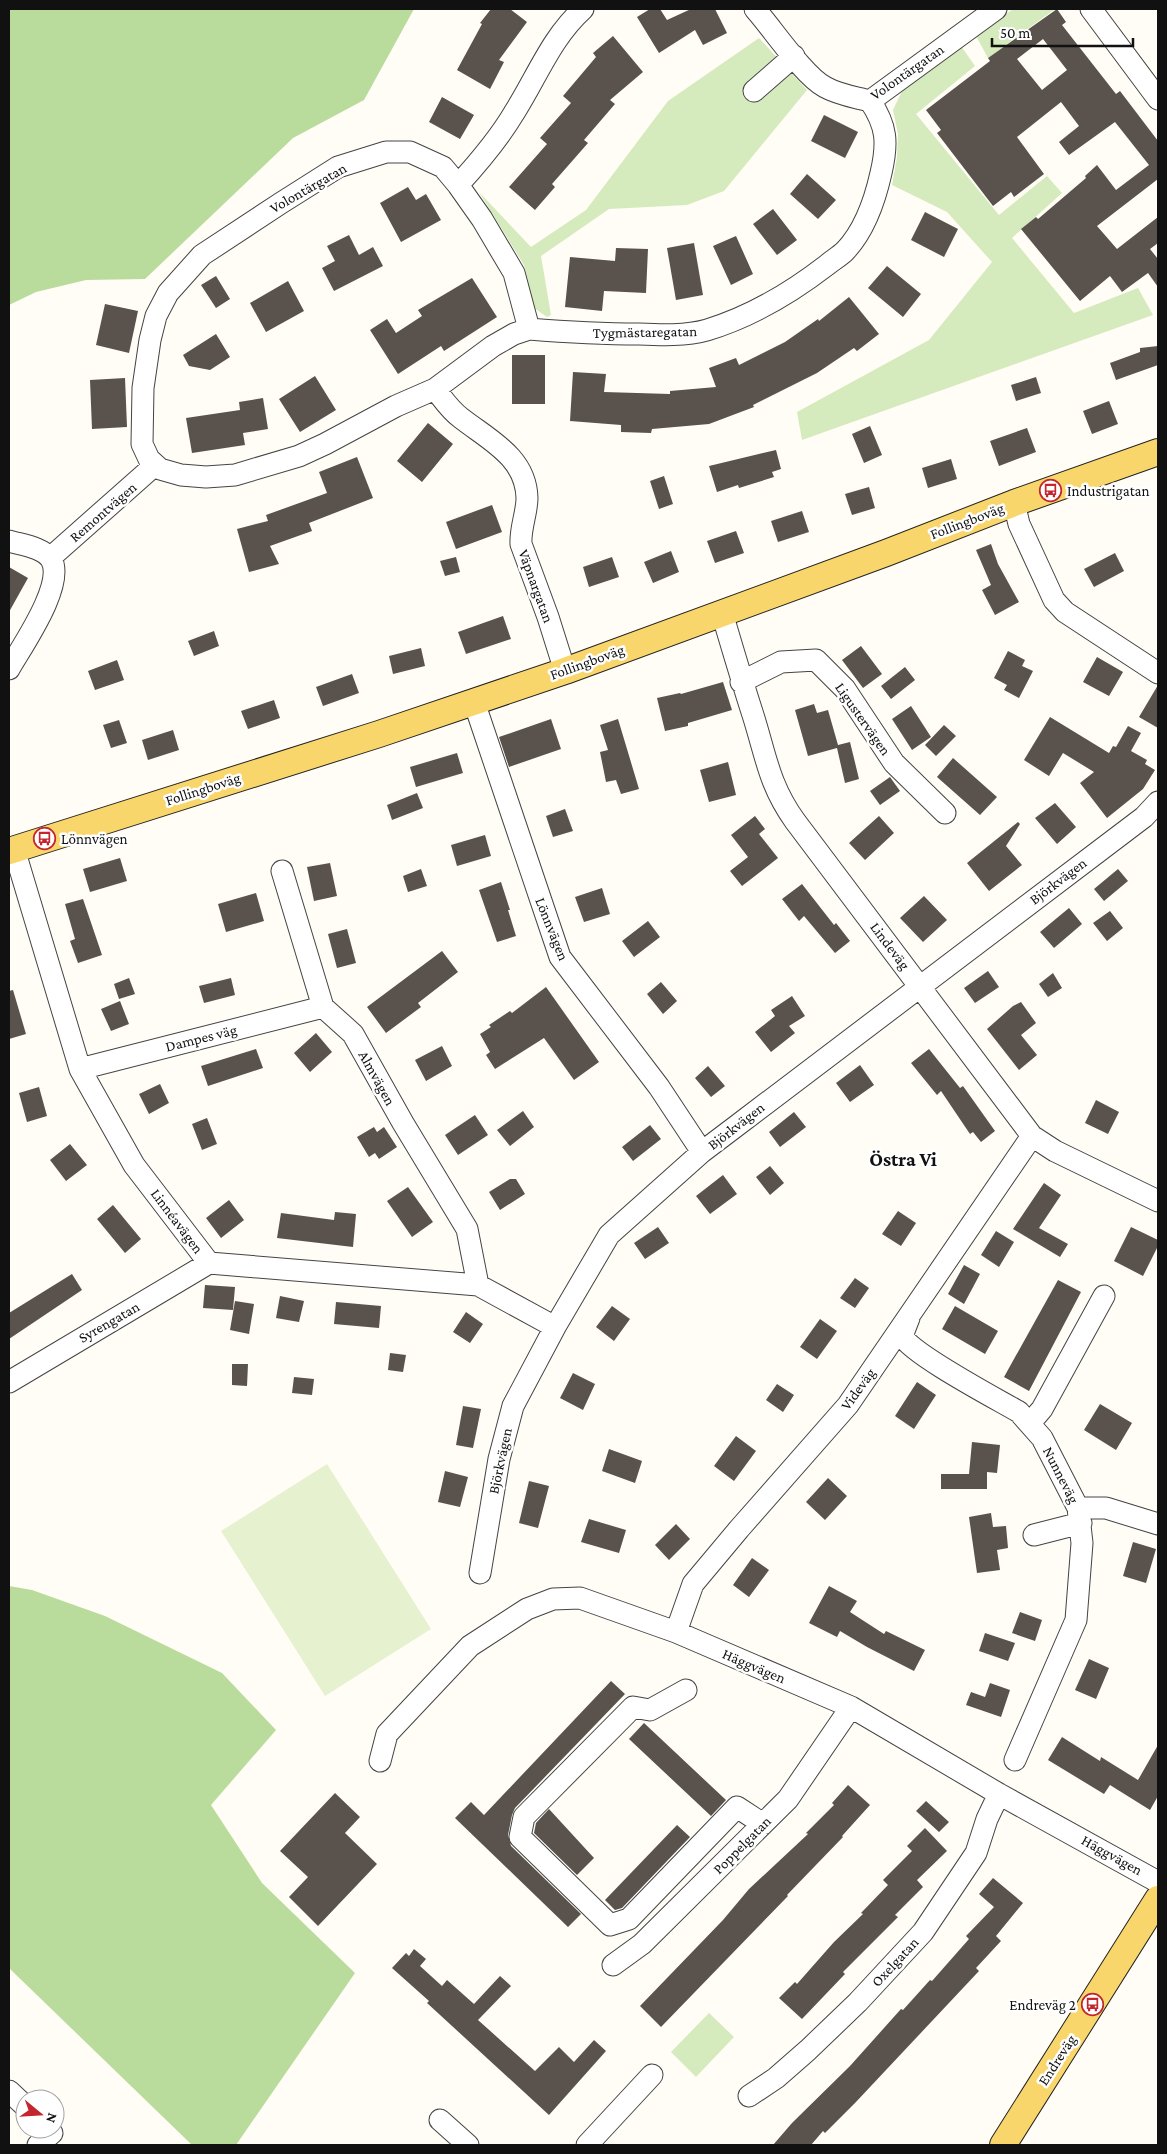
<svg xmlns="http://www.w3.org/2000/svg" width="1167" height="2154" viewBox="0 0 1167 2154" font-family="'Crimson Pro',serif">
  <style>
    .green { fill: #d5ebbd }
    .forest { fill: #b9dc9c }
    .pitch { fill: #e6f2cf }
    .building { fill: #5a524d; fill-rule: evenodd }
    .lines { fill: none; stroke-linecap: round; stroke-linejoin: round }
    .minor-casing { stroke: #444; stroke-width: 23 }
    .major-casing { stroke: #222; stroke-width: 28 }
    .minor { stroke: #fff; stroke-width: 21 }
    .major { stroke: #f9d66b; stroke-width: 26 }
    .labels { text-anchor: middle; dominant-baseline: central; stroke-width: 5; stroke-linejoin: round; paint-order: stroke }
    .street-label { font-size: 15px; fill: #111; stroke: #fff }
    .poi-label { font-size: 15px; fill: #111; stroke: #fff; text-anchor: start }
    .district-label { font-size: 20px; font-weight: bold; fill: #111; stroke: #fff }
  </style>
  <rect width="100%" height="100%" fill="#fffdf5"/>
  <!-- green -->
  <path class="green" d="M1013 9H1055L988 58 976 36Z
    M759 38 807 90 724 191 687 205 609 209 541 256 551 315 547 317 534 308 524 265 479 192 531 247 586 210 668 101Z
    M961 46 975 66 916 114 999 215 1047 176 1062 193 1012 238 1074 313 1138 288 1153 315 802 440 797 412 929 340 992 262 947 212 892 185 897 157 898 134 893 110 902 91Z
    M709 2013 734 2037 696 2077 671 2052Z"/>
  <!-- forest -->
  <path class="forest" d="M9 9H414L364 100 293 138 145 279 86 280 36 292 9 305Z
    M9 1586 32 1590 105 1616 222 1673 276 1730 211 1805 262 1883 355 1973 236 2145H192L9 1968Z"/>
  <!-- pitch -->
  <path class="pitch" d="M327 1464 431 1629 325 1696 221 1531Z"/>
  <!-- building -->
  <path class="building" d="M491 9H510L527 22 499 60 504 62 490 89 457 70 482 24 480 23Z
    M650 9H660L667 20 691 9H715L727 33 703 45 695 30 659 53 637 17Z
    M1057 9 1066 22 1062 25 1116 94 1120 91 1158 141V179L1097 226 1117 249 1158 217V243L1150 249 1158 259V287L1148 273 1122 292 1110 276 1080 301 1021 229 1036 217 1038 219 1086 178 1085 176 1097 165 1116 190 1149 165 1115 122 1069 155 1059 142 1079 126 1061 102 1017 137 1044 174 1014 197 1011 192 993 206 937 133 941 130 926 110 990 61 988 58ZM1043 39 1067 70 1042 90 1017 59Z
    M613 36 643 72 610 100 615 104 584 140 588 143 552 184 555 187 535 210 509 187 547 144 540 138 571 103 563 96 596 57 593 53Z
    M442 97 474 115 460 139 429 122Z
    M824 115 858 132 845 158 811 141Z
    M807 174 836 200 818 219 790 194Z
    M408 187 416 200 426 194 441 220 401 242 380 203Z
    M773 209 797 240 777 255 753 224Z
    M925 212 958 229 944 257 911 240Z
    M349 235 359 255 373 247 383 266 334 291 322 268 335 261 327 246Z
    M736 236 753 274 731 285 713 246Z
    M694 243 703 295 676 300 667 248Z
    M616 248 648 249 646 293 604 291 602 311 565 307 570 257 615 261Z
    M887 266 921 294 903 317 868 288Z
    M216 276 230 299 216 308 201 285Z
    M472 278 497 317 444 351 441 346 398 374 370 330 387 319 396 333 422 316 418 310Z
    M288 281 304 311 266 332 250 303Z
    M849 297 879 334 857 351 854 348 817 373 753 405 754 407 709 424 652 429 651 433 621 432V425L570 421 573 372 606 374 604 392 670 394V391L716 387 709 368 736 358 739 365 785 342 818 319 819 321Z
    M105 304 138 311 129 353 96 345Z
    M216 334 230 357 210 370 189 366 183 355Z
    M1158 346V365L1116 380 1110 363 1140 352V348Z
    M512 355H545V404H512Z
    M315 376 336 410 300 432 279 399Z
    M1036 377 1041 393 1016 401 1011 385Z
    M125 378 127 427 92 429 90 380Z
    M263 398 268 429 243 433 245 445 192 453 186 418 240 410 239 402Z
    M1109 401 1118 424 1092 434 1083 411Z
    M428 423 453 444 422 482 397 461Z
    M870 426 882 455 864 463 852 434Z
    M1027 428 1036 452 999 466 990 441Z
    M776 450 781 469 772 472 774 477 739 488 738 485 717 492 709 466Z
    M357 457 373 498 309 523 312 531 270 546 279 564 249 572 237 529 268 521 266 515 327 493 319 472Z
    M951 459 957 479 928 488 922 468Z
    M664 476 673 504 659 509 650 481Z
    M869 487 875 508 852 515 845 494Z
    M492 505 502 532 456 549 446 522Z
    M802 511 809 532 778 542 771 521Z
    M736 531 744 553 715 563 707 541Z
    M991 544 998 564 1019 602 995 615 982 590 991 585 976 550Z
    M671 551 679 572 653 583 644 562Z
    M1115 553 1124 571 1094 587 1084 569Z
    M456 557 460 572 445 576 440 561Z
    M612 557 619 577 589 587 583 567Z
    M9 567 28 578 9 612Z
    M503 616 511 639 466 654 458 632Z
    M214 631 219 646 194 656 188 641Z
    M861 646 882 674 863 688 842 660Z
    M421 648 425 666 393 674 389 656Z
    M1008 651 1025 660 1022 666 1033 671 1019 698 1004 690 1007 685 994 678Z
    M1097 657 1123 672 1109 696 1083 682Z
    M117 660 124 680 95 690 88 671Z
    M905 667 915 680 891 699 881 686Z
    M352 674 359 693 323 706 316 687Z
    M723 682 732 710 688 723V726L665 731 657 698 680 693 681 694Z
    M1158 685V728L1139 717Z
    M274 700 280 718 248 729 241 711Z
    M814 704 817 713 828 710 838 745 850 742 859 779 845 783 837 748 808 756 795 710Z
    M911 706 931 737 912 750 892 719Z
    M1050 717 1109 753 1113 746 1116 747 1128 726 1141 733 1131 751 1147 760 1145 764 1155 770 1143 789 1107 818 1080 783 1094 772 1063 753 1049 776 1024 760Z
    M551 719 561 749 509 767 499 737Z
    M618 719 639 789 621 794 616 780 606 782 600 752 608 750 600 725Z
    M119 720 127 743 111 748 103 725Z
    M944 725 956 736 936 756 925 745Z
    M173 730 179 750 148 760 142 740Z
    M457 753 463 773 416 787 410 767Z
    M953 758 997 797 980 815 937 777Z
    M728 762 736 795 709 802 700 770Z
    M890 777 900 791 880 805 870 791Z
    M417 793 423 808 392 820 387 805Z
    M1055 803 1076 827 1057 844 1035 818Z
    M565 809 573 831 553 837 546 816Z
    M755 816 765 829 759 834 778 858 742 886 730 871 748 857 731 835Z
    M879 816 894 833 865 860 849 843Z
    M1018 822 1020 824 1006 846 1022 865 989 891 967 863Z
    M485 835 491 856 457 866 451 845Z
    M120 858 127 881 90 892 83 869Z
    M330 863 337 896 314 901 307 867Z
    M421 869 427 886 408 892 403 876Z
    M1118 869 1128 881 1104 901 1094 889Z
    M501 882 510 910H508L516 936 497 942 479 890Z
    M802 884 834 925 836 923 850 941 835 953 804 916 799 921 782 899Z
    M602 888 610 914 584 922 575 897Z
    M256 893 264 921 226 932 218 904Z
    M924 896 947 920 923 942 900 918Z
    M83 899 102 955 78 963 70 941 75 939 65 904Z
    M1069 908 1082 924 1054 948 1040 932Z
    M1110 911 1123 928 1107 941 1093 923Z
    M648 921 660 937 634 957 622 941Z
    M347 929 356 963 337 968 328 934Z
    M442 951 458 972 418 1003 421 1007 386 1033 367 1007Z
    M988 971 999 987 975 1003 964 988Z
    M1053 973 1062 988 1048 997 1039 984Z
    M129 978 135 994 119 999 114 984Z
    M231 978 235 995 204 1003 199 986Z
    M661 982 677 1001 663 1014 647 994Z
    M546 987 599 1062 574 1080 544 1038 495 1069 486 1055 490 1052 480 1034 491 1027 489 1025 510 1011 512 1013Z
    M13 990 26 1034 9 1039V991Z
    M792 996 805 1016 789 1026 795 1033 771 1052 755 1032 775 1016 771 1010Z
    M120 1001 129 1024 111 1031 101 1009Z
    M1021 1002 1036 1023 1021 1035 1037 1055 1019 1070 987 1029 1013 1006Z
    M316 1033 332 1052 310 1072 294 1053Z
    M442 1046 452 1066 426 1081 415 1060Z
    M256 1049 263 1068 208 1086 201 1066Z
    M929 1049 960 1088 963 1086 995 1131 981 1142 973 1132 970 1134 941 1091 937 1095 911 1063Z
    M860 1065 874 1085 850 1102 836 1083Z
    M708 1066 725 1086 711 1097 695 1078Z
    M160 1084 169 1103 149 1114 139 1094Z
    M39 1087 47 1116 27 1122 19 1093Z
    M1096 1100 1119 1112 1108 1134 1085 1123Z
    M523 1111 534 1127 510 1146 497 1130Z
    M794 1112 806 1127 780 1147 769 1132Z
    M475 1115 488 1135 458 1155 445 1135Z
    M207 1118 217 1144 202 1150 192 1124Z
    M650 1125 661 1139 633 1161 622 1147Z
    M374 1127 377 1132 384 1127 397 1147 379 1159 375 1153 369 1157 357 1137Z
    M70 1144 87 1165 66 1181 50 1160Z
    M770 1166 784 1183 770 1195 756 1177Z
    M723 1175 737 1194 710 1214 696 1196Z
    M510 1179H516L525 1194 500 1210 489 1192Z
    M1044 1183 1061 1195 1039 1228 1068 1244 1060 1257 1013 1229Z
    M408 1187 433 1222 412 1237 387 1201Z
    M229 1200 244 1220 221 1238 206 1218Z
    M113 1205 141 1239 125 1253 97 1219Z
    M898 1211 916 1223 901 1246 882 1234Z
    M335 1212 356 1214 353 1247 277 1238 281 1213 334 1220Z
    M658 1227 669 1243 645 1259 634 1243Z
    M1131 1227 1158 1240V1246L1143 1276 1114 1261Z
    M996 1231 1014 1242 999 1267 981 1255Z
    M964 1265 980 1274 964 1304 948 1294Z
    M72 1274 82 1290 9 1339V1313Z
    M855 1278 869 1288 855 1308 840 1298Z
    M1058 1280 1081 1292 1029 1391 1004 1377Z
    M205 1285 235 1287 233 1310 203 1308Z
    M280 1296 304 1301 299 1322 276 1318Z
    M235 1301 254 1304 249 1334 230 1330Z
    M336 1302 381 1306 379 1328 334 1324Z
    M612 1306 630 1319 614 1341 596 1327Z
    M955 1306 998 1331 985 1354 942 1329Z
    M466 1312 483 1324 470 1343 453 1332Z
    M820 1319 837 1331 817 1359 800 1347Z
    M390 1353 406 1355 403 1372 388 1370Z
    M232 1364H248L247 1386 232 1385Z
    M573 1373 595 1384 583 1410 560 1398Z
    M294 1377 314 1379 312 1395 292 1393Z
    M917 1382 936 1395 914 1429 895 1416Z
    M777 1384 794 1395 783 1412 766 1400Z
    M1100 1404 1132 1423 1116 1450 1084 1430Z
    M463 1406 481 1409 473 1448 456 1445Z
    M736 1436 756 1451 734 1481 714 1466Z
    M972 1442 1000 1445 997 1473 987 1472V1489H941V1474H969Z
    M609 1449 642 1461 635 1483 602 1471Z
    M445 1471 468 1477 460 1507 438 1502Z
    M828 1478 847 1496 825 1520 806 1502Z
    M529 1481 549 1486 538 1528 519 1523Z
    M991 1513 993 1527 1006 1526 1008 1548 997 1550 1000 1570 977 1573 969 1517Z
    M589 1519 626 1530 619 1553 581 1542Z
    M676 1524 690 1539 669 1560 655 1545Z
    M1133 1542 1156 1549 1146 1583 1123 1576Z
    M752 1558 769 1570 749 1597 733 1585Z
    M829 1586 857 1601 850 1612 884 1634 886 1631 925 1650 914 1671 867 1647 840 1631 837 1637 809 1623Z
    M1020 1612 1042 1620 1035 1641 1012 1633Z
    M985 1633 1015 1643 1008 1661 979 1651Z
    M1089 1659 1109 1668 1096 1699 1075 1690Z
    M611 1681 625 1694 515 1808 512 1815 508 1835 511 1846 581 1914 568 1927 455 1818 471 1802 484 1815Z
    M990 1683 1010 1690 1001 1717 966 1705 971 1692 985 1697Z
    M644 1723 726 1800 711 1816 629 1739Z
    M1062 1737 1100 1761 1101 1757 1138 1780 1158 1745V1796L1150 1810 1110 1785 1104 1794 1048 1760Z
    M848 1785 870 1805 842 1836 843 1837 787 1895 788 1896 661 2027 640 2006 723 1920 749 1889 808 1834 806 1833 834 1805 832 1803Z
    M335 1793 360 1817 345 1833 377 1864 318 1926 289 1897 308 1877 280 1851Z
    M926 1801 949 1822 939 1832 916 1811Z
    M549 1809 594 1858 577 1875 534 1833 536 1823Z
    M677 1825 690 1837 622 1908 615 1910 605 1900Z
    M925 1828 947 1851 917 1880 923 1887 895 1915 898 1917 843 1972 845 1974 802 2019 779 1998 795 1982 797 1984 834 1942 863 1914 861 1913 888 1885 883 1880 912 1851 907 1846Z
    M993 1878 1023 1903 996 1936 1001 1941 976 1968 979 1971 855 2103 825 2133 823 2131 811 2145H773L792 2123 850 2066 901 2009 903 2010 930 1980 932 1981 969 1939 966 1936 994 1907 979 1894Z
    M414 1949 426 1959 420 1966 442 1986 447 1980 474 2004 500 1976 511 1986 478 2020 535 2071 559 2047 574 2062 594 2040 606 2051 549 2115 427 2003 429 2001 392 1968 406 1953 409 1956Z"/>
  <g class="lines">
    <defs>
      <path id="minor" d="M755 9C772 28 804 76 825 87 839 95 855 97 870 101
        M1091 9 1158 99
        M754 91 794 56
        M870 101 996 9
        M386 152H410L443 167 458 185 482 219 514 273 529 329 514 334 493 346 435 389 396 406 325 444 299 456 235 475 206 477 181 475 160 469 149 459 142 444 143 388 150 340 156 316 168 293 202 255 281 203 338 167Z
        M458 185C479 162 498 140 514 113 537 77 551 38 583 9
        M529 329C566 332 602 334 639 334 661 335 686 336 707 330 750 317 792 292 827 265 833 260 840 256 845 251 865 230 875 200 881 173 888 143 887 126 870 101
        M435 389C443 399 450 410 461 418 489 440 526 457 527 498 527 513 520 528 521 544L548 617 565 671
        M1014 503 1019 524 1054 600 1065 612 1158 673
        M9 541C22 545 42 547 51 559 66 584 22 646 9 669
        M50 558 155 465
        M722 613C732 647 742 681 753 715 766 756 769 785 795 821L1032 1136 1055 1151 1158 1201
        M741 682 781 662 816 660 845 689 894 763 945 813
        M474 702 560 957 659 1087 702 1152
        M14 849 80 1069 134 1165 209 1263 478 1285 555 1327
        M282 871 323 1007 353 1034 403 1123 467 1229 478 1285
        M80 1069 323 1007
        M909 1318 902 1336C913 1355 995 1398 1019 1412L1042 1438 1078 1508 1082 1543 1076 1620 1015 1760
        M9 1382 209 1263
        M1030 1423 1042 1409 1104 1296
        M1078 1508H1106L1158 1524
        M1034 1535 1081 1523
        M480 1573 499 1459 513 1406 555 1327 609 1235 702 1152 739 1124 1144 817 1158 802
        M676 1632 693 1584 739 1529 848 1405 1032 1136
        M686 1690 650 1710 633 1707 524 1817 520 1837 610 1925 629 1919 737 1807 763 1824
        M380 1761 387 1734 470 1646 527 1609 553 1599 580 1598 676 1632 851 1707 999 1794 1158 1882
        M613 1965 642 1944 788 1799 851 1707
        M9 2091 25 2106
        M749 2096 776 2078 808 2050 858 2002 923 1932 976 1853 987 1819 999 1794
        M440 2120 468 2145
        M38 2145 52 2133 48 2129
        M587 2145 652 2075"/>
      <path id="major" d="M9 851 379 734 565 671 886 553 1014 503 1158 452
        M1003 2145 1158 1899"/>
    </defs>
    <!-- minor casing -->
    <use href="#minor" class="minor-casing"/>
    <!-- major casing -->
    <use href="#major" class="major-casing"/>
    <!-- minor -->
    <use href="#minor" class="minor"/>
    <!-- major -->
    <use href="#major" class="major"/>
  </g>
  <!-- icons -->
  <defs>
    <symbol id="bus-ring" viewBox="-11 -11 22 22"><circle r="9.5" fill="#fff" stroke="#c4262e" stroke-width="1.5"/><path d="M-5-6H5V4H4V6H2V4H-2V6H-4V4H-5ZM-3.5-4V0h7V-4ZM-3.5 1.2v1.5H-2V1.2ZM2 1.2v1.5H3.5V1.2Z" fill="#c4262e"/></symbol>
  </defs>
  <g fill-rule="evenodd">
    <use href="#bus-ring" x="1038" y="478" width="25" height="25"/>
    <use href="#bus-ring" x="32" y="826" width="25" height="25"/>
    <use href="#bus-ring" x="1080" y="1992" width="25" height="25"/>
  </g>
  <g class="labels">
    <!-- street labels -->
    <g class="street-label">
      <text transform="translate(907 72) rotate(-35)">Volontärgatan</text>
      <text transform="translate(308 188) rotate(-30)">Volontärgatan</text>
      <text transform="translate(645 332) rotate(-1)">Tygmästaregatan</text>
      <text transform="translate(103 512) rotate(-41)">Remontvägen</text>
      <text transform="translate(967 521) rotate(-21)">Follingboväg</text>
      <text transform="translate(536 586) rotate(70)">Väpnargatan</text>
      <text transform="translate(587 662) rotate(-20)">Follingboväg</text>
      <text transform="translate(863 719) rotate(55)">Ligustervägen</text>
      <text transform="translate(203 789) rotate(-18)">Follingboväg</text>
      <text transform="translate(1058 881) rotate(-37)">Björkvägen</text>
      <text transform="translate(552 929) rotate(68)">Lönnvägen</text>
      <text transform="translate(890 946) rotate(53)">Lindeväg</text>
      <text transform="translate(201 1038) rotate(-14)">Dampes väg</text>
      <text transform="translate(377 1078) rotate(61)">Almvägen</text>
      <text transform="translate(736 1126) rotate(-38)">Björkvägen</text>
      <text transform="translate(177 1221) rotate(53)">Linnéavägen</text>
      <text transform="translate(109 1322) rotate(-30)">Syrengatan</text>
      <text transform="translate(858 1389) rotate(-54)">Videväg</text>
      <text transform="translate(500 1461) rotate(-78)">Björkvägen</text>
      <text transform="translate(1061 1475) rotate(63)">Nunneväg</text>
      <text transform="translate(754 1666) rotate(23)">Häggvägen</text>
      <text transform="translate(742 1845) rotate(-45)">Poppelgatan</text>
      <text transform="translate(1112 1855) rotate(29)">Häggvägen</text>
      <text transform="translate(895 1962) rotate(-47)">Oxelgatan</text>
      <text transform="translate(1057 2060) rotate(-57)">Endreväg</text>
    </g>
    <!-- poi labels -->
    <g class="poi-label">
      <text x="1067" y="491">Industrigatan</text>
      <text x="61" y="839">Lönnvägen</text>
      <text x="1076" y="2005" text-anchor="end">Endreväg 2</text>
    </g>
    <!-- district labels -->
    <g class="district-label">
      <text x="903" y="1159">Östra Vi</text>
    </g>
  </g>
  <!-- border -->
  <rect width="1167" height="2154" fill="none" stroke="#111111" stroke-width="20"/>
  <!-- north arrow -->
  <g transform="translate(40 2114) rotate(108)"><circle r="24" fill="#ffffff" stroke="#a0a0a0"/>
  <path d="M0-4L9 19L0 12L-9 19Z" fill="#c4262e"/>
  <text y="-8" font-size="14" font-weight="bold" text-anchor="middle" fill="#111111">N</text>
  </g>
  <!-- scale -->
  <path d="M992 38v8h141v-8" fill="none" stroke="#111111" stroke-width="2.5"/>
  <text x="1000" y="38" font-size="15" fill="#111111" stroke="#ffffff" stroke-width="4" paint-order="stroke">50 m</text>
</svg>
